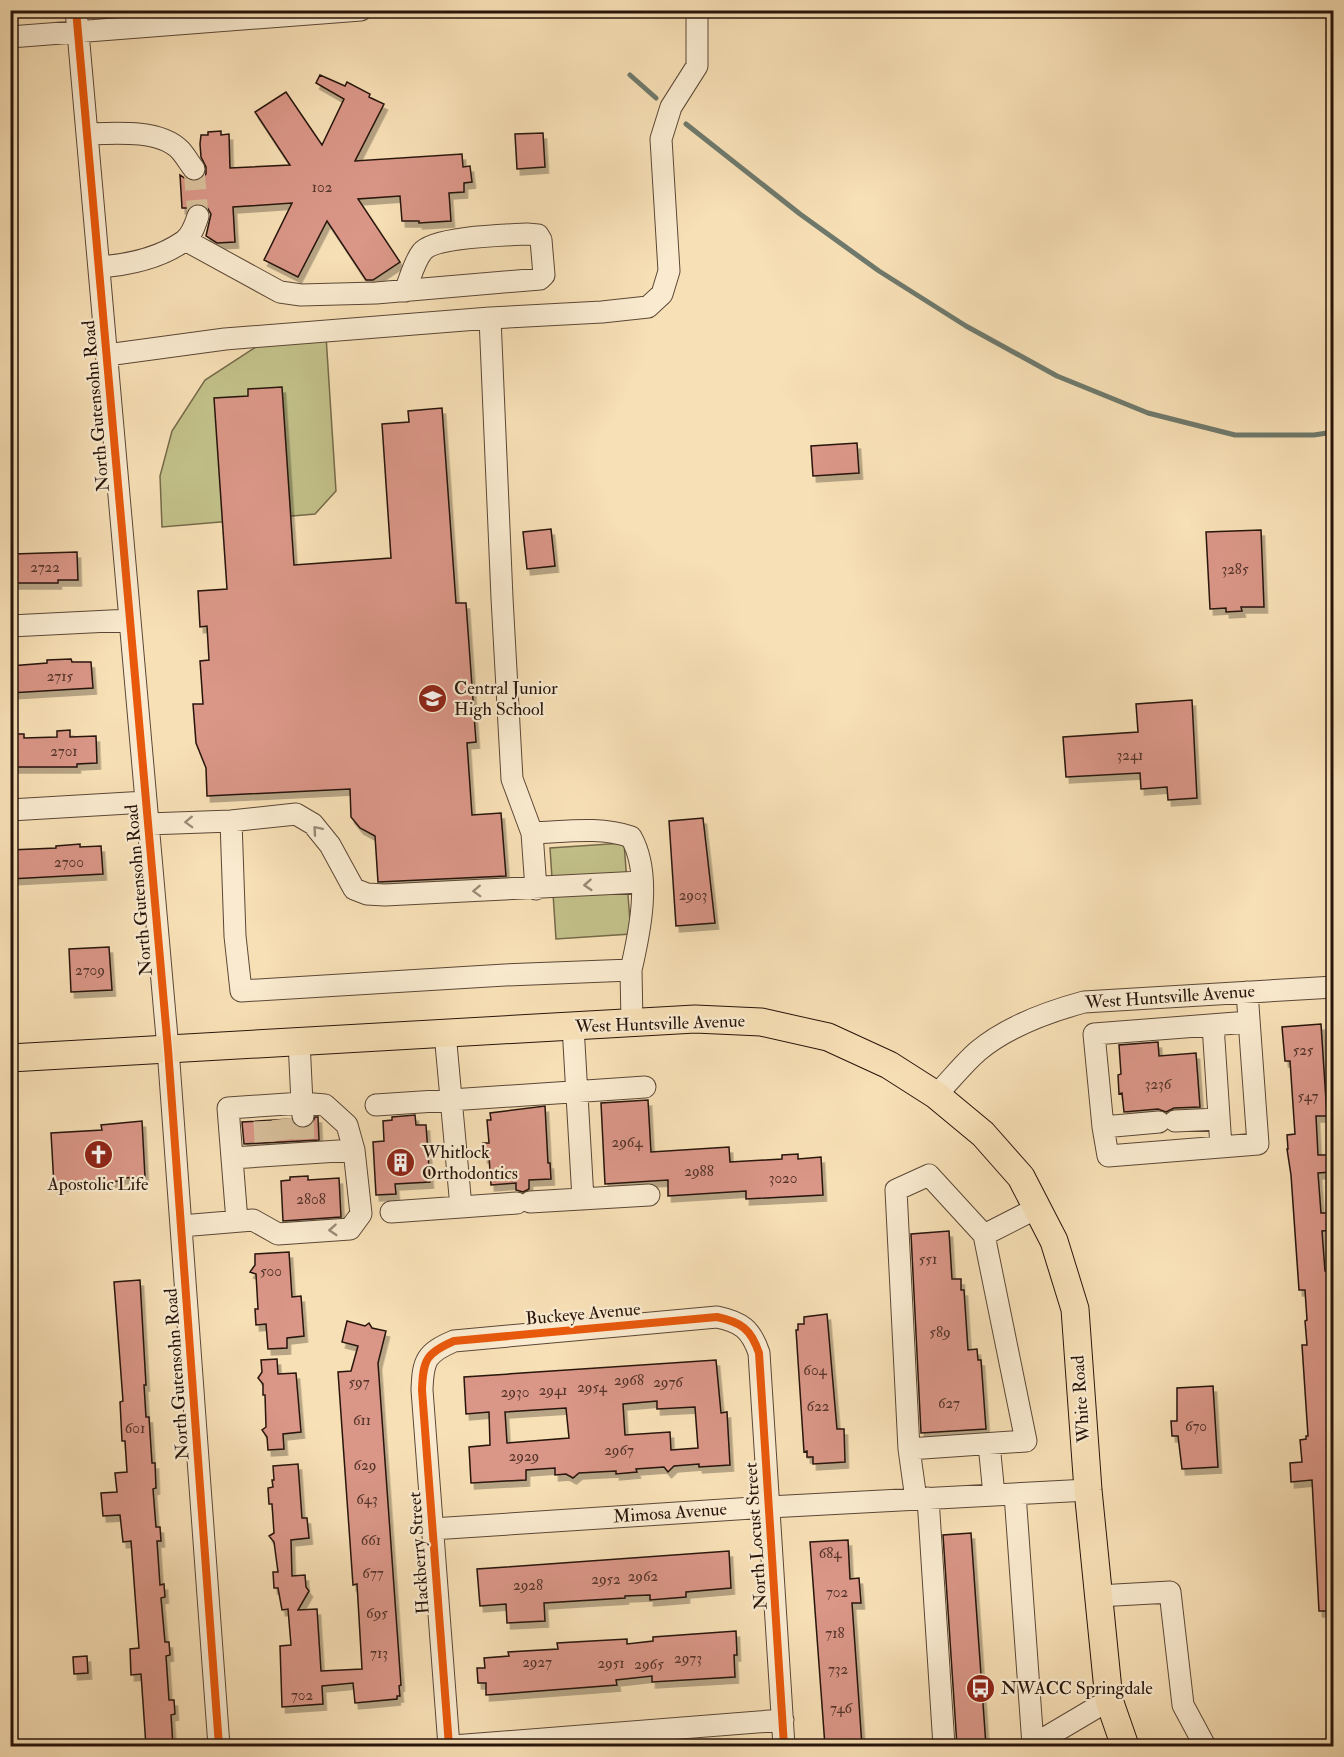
<svg xmlns="http://www.w3.org/2000/svg" width="1344" height="1757" viewBox="0 0 1344 1757" font-family="'IM FELL Double Pica',serif">
  <style>
    .green { fill: #c3c18a; stroke: #756a4a; stroke-width: 1.5 }
    .lines { fill: none; stroke-linecap: round; stroke-linejoin: round }
    .stream { stroke: #6e796c; stroke-width: 5 }
    .building { fill: #da9687; stroke: #27140b; stroke-width: 1.5; fill-rule: evenodd; filter: url(#shadow) }
    .minor-tunnel { stroke: #d9c19c; stroke-width: 21; stroke-dasharray: 21 10; stroke-linecap: butt }
    .minor-casing { stroke: #5b4736; stroke-width: 23 }
    .major-casing { stroke: #27140b; stroke-width: 29 }
    .minor { stroke: #faebd0; stroke-width: 21 }
    .major { stroke: #f8e0b6; stroke-width: 27 }
    .cycleway-casing { stroke: #faebd0; stroke-width: 11 }
    .cycleway { stroke: #e8590c; stroke-width: 8 }
    .oneway { stroke: #9b8a77 }
    .labels { text-anchor: middle; dominant-baseline: central; stroke-width: 4.5; stroke-linejoin: round; paint-order: stroke }
    .number-label { font-size: 15px; fill: #54342a }
    .street-label { font-size: 18px; fill: #27140b; stroke: #faebd0 }
    .poi-label { font-size: 18px; fill: #27140b; stroke: #faebd0; text-anchor: start }
  </style>
  <defs>
    <filter id="shadow"><feDropShadow dx="3.5" dy="6" stdDeviation="0" flood-color="#0004"/></filter>
  </defs>
  <rect width="100%" height="100%" fill="#f8e0b6"/>
  <filter id="stains"><feTurbulence type="fractalNoise" baseFrequency=".00333" numOctaves="4"/><feColorMatrix values="0 0 0 0 .2 0 0 0 0 .09 0 0 0 0 .02 0 0 0 .5 -.17"/></filter>
  <radialGradient id="worn" r=".72"><stop offset=".6" stop-color="#630" stop-opacity="0"/><stop offset="1" stop-color="#630" stop-opacity=".3"/></radialGradient>
  <!-- green -->
  <path class="green" d="M326 336 336 491 315 514 162 527 160 476 172 431 205 380 259 345Z
    M624 843 631 934 556 939 550 848Z"/>
  <g class="lines">
    <!-- stream -->
    <path class="stream" d="M630 75 656 98
      M686 124 800 214 879 271 966 326 1057 376 1148 413 1235 435H1314L1334 432"/>
  </g>
  <!-- building -->
  <path class="building" d="M320 75 345 86 347 82 370 94 369 97 384 104 355 161 462 154 463 167 470 166 472 182 464 183V192L449 193 451 221 419 223V221H402L400 196 358 199 400 262 373 280H366L327 221 298 277 264 260 292 203 233 207 235 242 217 243 206 236 211 214 207 207 196 203 189 208H182L180 175 189 181 195 182 201 179 206 174V167L201 157 200 144 201 135H208V132L221 131V135L229 134 230 168 290 165 255 112 286 92 322 145 344 99 316 83Z
    M543 133 545 167 517 169 515 134Z
    M282 387 294 565 391 558 382 424 409 422 408 411 442 408 456 603H466L476 742 467 743 472 815 501 813 506 876 378 882 375 836 360 828 351 817 350 789 207 796 206 768 196 743 193 704H203L200 661 209 660 207 626 200 627 198 591 227 589 214 398 248 396V389Z
    M857 443 859 473 813 476 811 446Z
    M551 529 555 566 527 569 523 532Z
    M1261 530 1264 607H1241L1242 611 1226 612V608L1210 609 1206 532Z
    M77 552 78 580H58V583H14L13 554Z
    M71 659 72 662H91L93 688 10 693V666L47 663V660Z
    M1192 700 1197 798 1168 800 1167 787 1141 789 1140 773 1066 777 1063 737 1138 732 1136 704Z
    M70 730V737L96 736 97 763 77 764V767H10V734H24V738L57 737V731Z
    M703 818 715 923 676 926 669 821Z
    M80 844V847L101 846 103 874 10 879V850L56 848V846Z
    M109 947 112 990 71 992 69 949Z
    M1321 1024 1327 1116H1316L1318 1155H1330L1331 1172 1318 1173 1321 1213H1334V1230L1322 1231 1325 1271H1334V1611H1319L1312 1480 1291 1482 1290 1463 1302 1462 1300 1440 1306 1439V1436H1308L1302 1345H1307L1305 1321 1307 1320 1305 1290H1299L1291 1175 1287 1149H1288L1287 1135 1295 1134 1290 1061H1285L1282 1027Z
    M1158 1042 1159 1056 1196 1053 1200 1107 1174 1108 1166 1112 1158 1109 1124 1112 1122 1093 1119 1094 1118 1075 1121 1074 1119 1045Z
    M648 1100 651 1152 729 1147 730 1162 782 1159V1155L798 1154V1159L821 1157 823 1195 746 1199V1191L668 1196V1180L605 1184 601 1103Z
    M545 1106 548 1163H550L551 1179 529 1180V1189L523 1192 516 1190V1183L491 1185 489 1157H484L483 1143H489L487 1120H491L490 1113Z
    M415 1115 416 1125H426L430 1182 395 1184 396 1194 376 1195 373 1142 384 1141 383 1121 392 1120V1117Z
    M315 1117H318L319 1140 244 1144 242 1122 291 1119 297 1127 303 1129 311 1126Z
    M142 1121 145 1177 121 1178V1181L54 1186 51 1133 102 1130 101 1125Z
    M308 1176V1180L339 1178 341 1217 283 1221 281 1181 290 1180V1177Z
    M949 1231 952 1279H961V1290H964L968 1350 977 1349 978 1360H981L986 1429 921 1433 911 1234Z
    M289 1252 292 1297 301 1296 304 1336 287 1338V1348L268 1349 266 1324 256 1325 255 1309H258L256 1274 250 1272 255 1265V1254Z
    M140 1280 146 1385H144L146 1417H149L152 1463H155L156 1488 153 1489 156 1527H160L161 1541H157L160 1585 164 1584 165 1597 161 1598 165 1642H169L170 1655 166 1656 169 1700H174L175 1714 171 1715 173 1746H146L141 1674 131 1675 130 1649 139 1648 131 1541 123 1542 120 1515 103 1516 101 1493 117 1492 115 1473 127 1472 125 1441H122L120 1402 123 1401 114 1282Z
    M827 1314 837 1429H844L845 1462 813 1464V1457H807V1451L804 1452 796 1330H798V1324H804V1317Z
    M347 1321 365 1326 369 1323 372 1328 386 1331 378 1363 401 1685 399 1686 400 1696H397V1699L355 1703 353 1683 322 1686 323 1704 282 1707 280 1646 291 1645 288 1609 282 1610 278 1588H274L273 1572H278L274 1542 269 1536 274 1533 272 1504H269L268 1488 273 1487 272 1480H274L273 1466 298 1464 302 1518H307L309 1538 291 1540 292 1576 305 1575 306 1587 309 1591 298 1610 317 1609 321 1671 362 1669 357 1584 353 1585 338 1372 351 1371 358 1346 342 1342Z
    M277 1359 278 1374 296 1373 301 1432 283 1434 284 1449 268 1450 267 1437 262 1430 266 1427 265 1395H263V1384L258 1378 262 1372 261 1360Z
    M716 1360 721 1413 727 1412 730 1465 699 1467V1464L674 1466 668 1472 664 1467 636 1469 637 1472 616 1474V1471L579 1473 573 1478 566 1474 555 1475V1468L526 1470V1480L471 1483 469 1447 490 1445 489 1412 466 1414 464 1377ZM657 1401V1409L695 1407 698 1448 671 1450 670 1432 625 1435 623 1404ZM566 1408 569 1438 507 1443 505 1412Z
    M1213 1386 1218 1467 1182 1469 1178 1436H1172L1171 1421H1177V1388Z
    M971 1533 986 1746H957L943 1535Z
    M848 1540 850 1579 859 1578 861 1603H852L862 1746H825L810 1542Z
    M729 1551 731 1588 686 1592V1597L650 1600V1595L625 1596V1598L544 1603 545 1621 507 1623 506 1604 480 1606 477 1569Z
    M736 1631 737 1655H734L735 1677 652 1682V1676L616 1680 617 1685 486 1695V1683H478L477 1668H485L484 1658 509 1656 508 1652 558 1649 557 1643 627 1639V1644L653 1641V1637Z
    M87 1656 88 1673 74 1674 73 1657Z"/>
  <g class="lines">
    <!-- minor-tunnel -->
    <path class="minor-tunnel" d="M194 169 198 216
      M303 1118 304 1141
      M282 1119 285 1142
      M264 1121 265 1143"/>
    <defs>
      <path id="minor" d="M76 10 168 1049 219 1746
        M10 37 361 10
        M87 134C113 133 160 129 180 150 185 155 189 163 194 169
        M185 240 280 292 301 295 376 293 540 279 544 275 541 240 538 235 527 234C506 235 433 237 422 252 414 262 410 279 405 291
        M99 267C127 265 160 258 184 241 192 235 195 225 198 216
        M490 318 602 312 648 307 662 294 669 271 661 139 671 107 697 66V10
        M107 355 225 339 490 318 502 598 512 779 532 833
        M10 626 130 620
        M10 810 146 802
        M231 821 235 936 241 991 505 975 631 970 632 1023
        M148 824 231 821 296 814 313 824 330 845 354 889 367 894 385 895 641 882
        M536 889 532 833C565 832 599 826 631 837 652 874 640 931 631 970
        M1247 992 1258 1144 1108 1156 1103 1127 1094 1034 1249 1022
        M1213 1025 1221 1147
        M573 1026 583 1199
        M936 1095C950 1081 963 1064 978 1051 1008 1026 1047 1012 1084 1002L1334 987
        M376 1105 645 1087
        M1175 1121 1219 1119
        M1103 1127 1159 1122
        M232 1158 354 1150
        M530 1202 649 1195
        M461 1207 517 1203
        M391 1212 461 1207 445 1033
        M237 1221 228 1108 302 1103 303 1116
        M181 1226 253 1220 278 1234 350 1229 361 1214 354 1150 347 1125 325 1105 302 1103 299 1041
        M989 1444 994 1495
        M909 1449 1026 1441 984 1235
        M1015 1494 1033 1745 1109 1700
        M928 1498 944 1746
        M916 1499 909 1449 896 1190 929 1175 984 1235 1037 1208
        M432 1529 769 1507 1088 1490
        M1098 1596 1170 1592 1183 1705 1205 1746
        M449 1746 422 1390C423 1360 426 1353 454 1341L717 1317C741 1322 751 1329 759 1353L784 1746
        M453 1746 783 1720"/>
      <path id="major" d="M10 1058 695 1019 761 1022 828 1037 889 1065 936 1095 983 1134 1021 1177 1054 1241 1075 1309 1088 1490 1109 1700 1125 1746"/>
    </defs>
    <!-- minor casing -->
    <use href="#minor" class="minor-casing"/>
    <!-- major casing -->
    <use href="#major" class="major-casing"/>
    <!-- minor -->
    <use href="#minor" class="minor"/>
    <!-- major -->
    <use href="#major" class="major"/>
    <defs>
      <path id="cycleway" d="M76 10 168 1049 219 1746
        M449 1746 422 1390C423 1360 426 1353 454 1341L717 1317C741 1322 751 1329 759 1353L784 1746"/>
    </defs>
    <!-- cycleway casing -->
    <use href="#cycleway" class="cycleway-casing"/>
    <!-- cycleway -->
    <use href="#cycleway" class="cycleway"/>
  </g>
  <!-- one-way arrows -->
  <defs><path id="oneway-chevron" d="M-2-3.5L2.5 0L-2 3.5" fill="none" stroke-width="1.6" stroke-linecap="round" stroke-linejoin="round" transform="scale(1.5)"/></defs>
  <g class="oneway">
    <use href="#oneway-chevron" transform="translate(189 822) rotate(178)"/>
    <use href="#oneway-chevron" transform="translate(317 830) rotate(-131)"/>
    <use href="#oneway-chevron" transform="translate(588 885) rotate(176)"/>
    <use href="#oneway-chevron" transform="translate(477 891) rotate(178)"/>
    <use href="#oneway-chevron" transform="translate(333 1230) rotate(176)"/>
  </g>
  <!-- icons -->
  <defs>
    <symbol id="school-disc" viewBox="-11 -11 22 22"><circle r="9.5" fill="#8f2418" stroke="#faebd0"/><path d="M0-5L7-2L0 1L-7-2ZM-4 1L0 2.5L4 1V4Q0 6-4 4Z" fill="#fff"/></symbol>
    <symbol id="church-disc" viewBox="-11 -11 22 22"><circle r="9.5" fill="#8f2418" stroke="#faebd0"/><path d="M-1.2-6h2.4v3.5h3.3v2.4h-3.3V6h-2.4V-.1h-3.3v-2.4h3.3Z" fill="#fff"/></symbol>
    <symbol id="building-disc" viewBox="-11 -11 22 22"><circle r="9.5" fill="#8f2418" stroke="#faebd0"/><path d="M-4-6H4V6H1V3H-1V6H-4ZM-2.5-4.3h1.7v1.8h-1.7ZM.8-4.3h1.7v1.8H.8ZM-2.5-1h1.7V.8h-1.7ZM.8-1h1.7V.8H.8Z" fill="#fff"/></symbol>
    <symbol id="bus-disc" viewBox="-11 -11 22 22"><circle r="9.5" fill="#8f2418" stroke="#faebd0"/><path d="M-5-6H5V4H4V6H2V4H-2V6H-4V4H-5ZM-3.5-4V0h7V-4ZM-3.5 1.2v1.5H-2V1.2ZM2 1.2v1.5H3.5V1.2Z" fill="#fff"/></symbol>
  </defs>
  <g fill-rule="evenodd">
    <use href="#school-disc" x="416" y="682" width="33" height="33"/>
    <use href="#church-disc" x="82" y="1138" width="33" height="33"/>
    <use href="#building-disc" x="384" y="1146" width="33" height="33"/>
    <use href="#bus-disc" x="964" y="1672" width="33" height="33"/>
  </g>
  <g class="labels">
    <!-- number labels -->
    <g class="number-label">
      <text x="322" y="187">102</text>
      <text x="45" y="567">2722</text>
      <text x="1235" y="569">3285</text>
      <text x="60" y="676">2715</text>
      <text x="64" y="751">2701</text>
      <text x="1130" y="755">3241</text>
      <text x="69" y="862">2700</text>
      <text x="693" y="895">2903</text>
      <text x="90" y="970">2709</text>
      <text x="1303" y="1050">525</text>
      <text x="1158" y="1084">3236</text>
      <text x="1308" y="1096">547</text>
      <text x="627" y="1142">2964</text>
      <text x="699" y="1171">2988</text>
      <text x="783" y="1178">3020</text>
      <text x="311" y="1199">2808</text>
      <text x="928" y="1259">551</text>
      <text x="271" y="1271">500</text>
      <text x="940" y="1332">589</text>
      <text x="815" y="1370">604</text>
      <text x="629" y="1380">2968</text>
      <text x="359" y="1382">597</text>
      <text x="668" y="1382">2976</text>
      <text x="592" y="1387">2954</text>
      <text x="553" y="1390">2941</text>
      <text x="515" y="1392">2930</text>
      <text x="949" y="1403">627</text>
      <text x="818" y="1406">622</text>
      <text x="362" y="1420">611</text>
      <text x="1196" y="1426">670</text>
      <text x="135" y="1428">601</text>
      <text x="619" y="1450">2967</text>
      <text x="524" y="1456">2929</text>
      <text x="365" y="1465">629</text>
      <text x="367" y="1499">643</text>
      <text x="371" y="1540">661</text>
      <text x="830" y="1553">684</text>
      <text x="373" y="1573">677</text>
      <text x="643" y="1576">2962</text>
      <text x="606" y="1579">2952</text>
      <text x="528" y="1585">2928</text>
      <text x="837" y="1592">702</text>
      <text x="377" y="1613">695</text>
      <text x="835" y="1633">718</text>
      <text x="379" y="1653">713</text>
      <text x="688" y="1658">2973</text>
      <text x="537" y="1662">2927</text>
      <text x="611" y="1663">2951</text>
      <text x="649" y="1664">2965</text>
      <text x="838" y="1669">732</text>
      <text x="302" y="1695">702</text>
      <text x="841" y="1708">746</text>
    </g>
    <!-- street labels -->
    <g class="street-label">
      <text transform="translate(96 406) rotate(-95)">North Gutensohn Road</text>
      <text transform="translate(139 890) rotate(-95)">North Gutensohn Road</text>
      <text transform="translate(1170 997) rotate(-4)">West Huntsville Avenue</text>
      <text transform="translate(660 1024) rotate(-2)">West Huntsville Avenue</text>
      <text transform="translate(583 1314) rotate(-5)">Buckeye Avenue</text>
      <text transform="translate(177 1374) rotate(-94)">North Gutensohn Road</text>
      <text transform="translate(1081 1399) rotate(-94)">White Road</text>
      <text transform="translate(670 1513) rotate(-4)">Mimosa Avenue</text>
      <text transform="translate(756 1536) rotate(-94)">North Locust Street</text>
      <text transform="translate(419 1553) rotate(-94)">Hackberry Street</text>
    </g>
    <!-- poi labels -->
    <g class="poi-label">
      <text x="454" y="688">Central Junior<tspan x="454" dy="21">High School</tspan></text>
      <text x="422" y="1152">Whitlock<tspan x="422" dy="21">Orthodontics</tspan></text>
      <text x="98" y="1184" text-anchor="middle">Apostolic Life</text>
      <text x="1001" y="1688">NWACC Springdale</text>
    </g>
  </g>
  <!-- margin -->
  <rect width="1344" height="1757" fill="none" stroke="#f8e0b6" stroke-width="36"/>
  <rect x="12" y="12" width="1320" height="1733" fill="none" stroke="#27140b" stroke-width="3"/>
  <rect x="18" y="18" width="1308" height="1721" fill="none" stroke="#27140b" stroke-width="1.5"/>
  <rect width="100%" height="100%" filter="url(#stains)"/>
  <rect width="100%" height="100%" fill="url(#worn)"/>
</svg>
